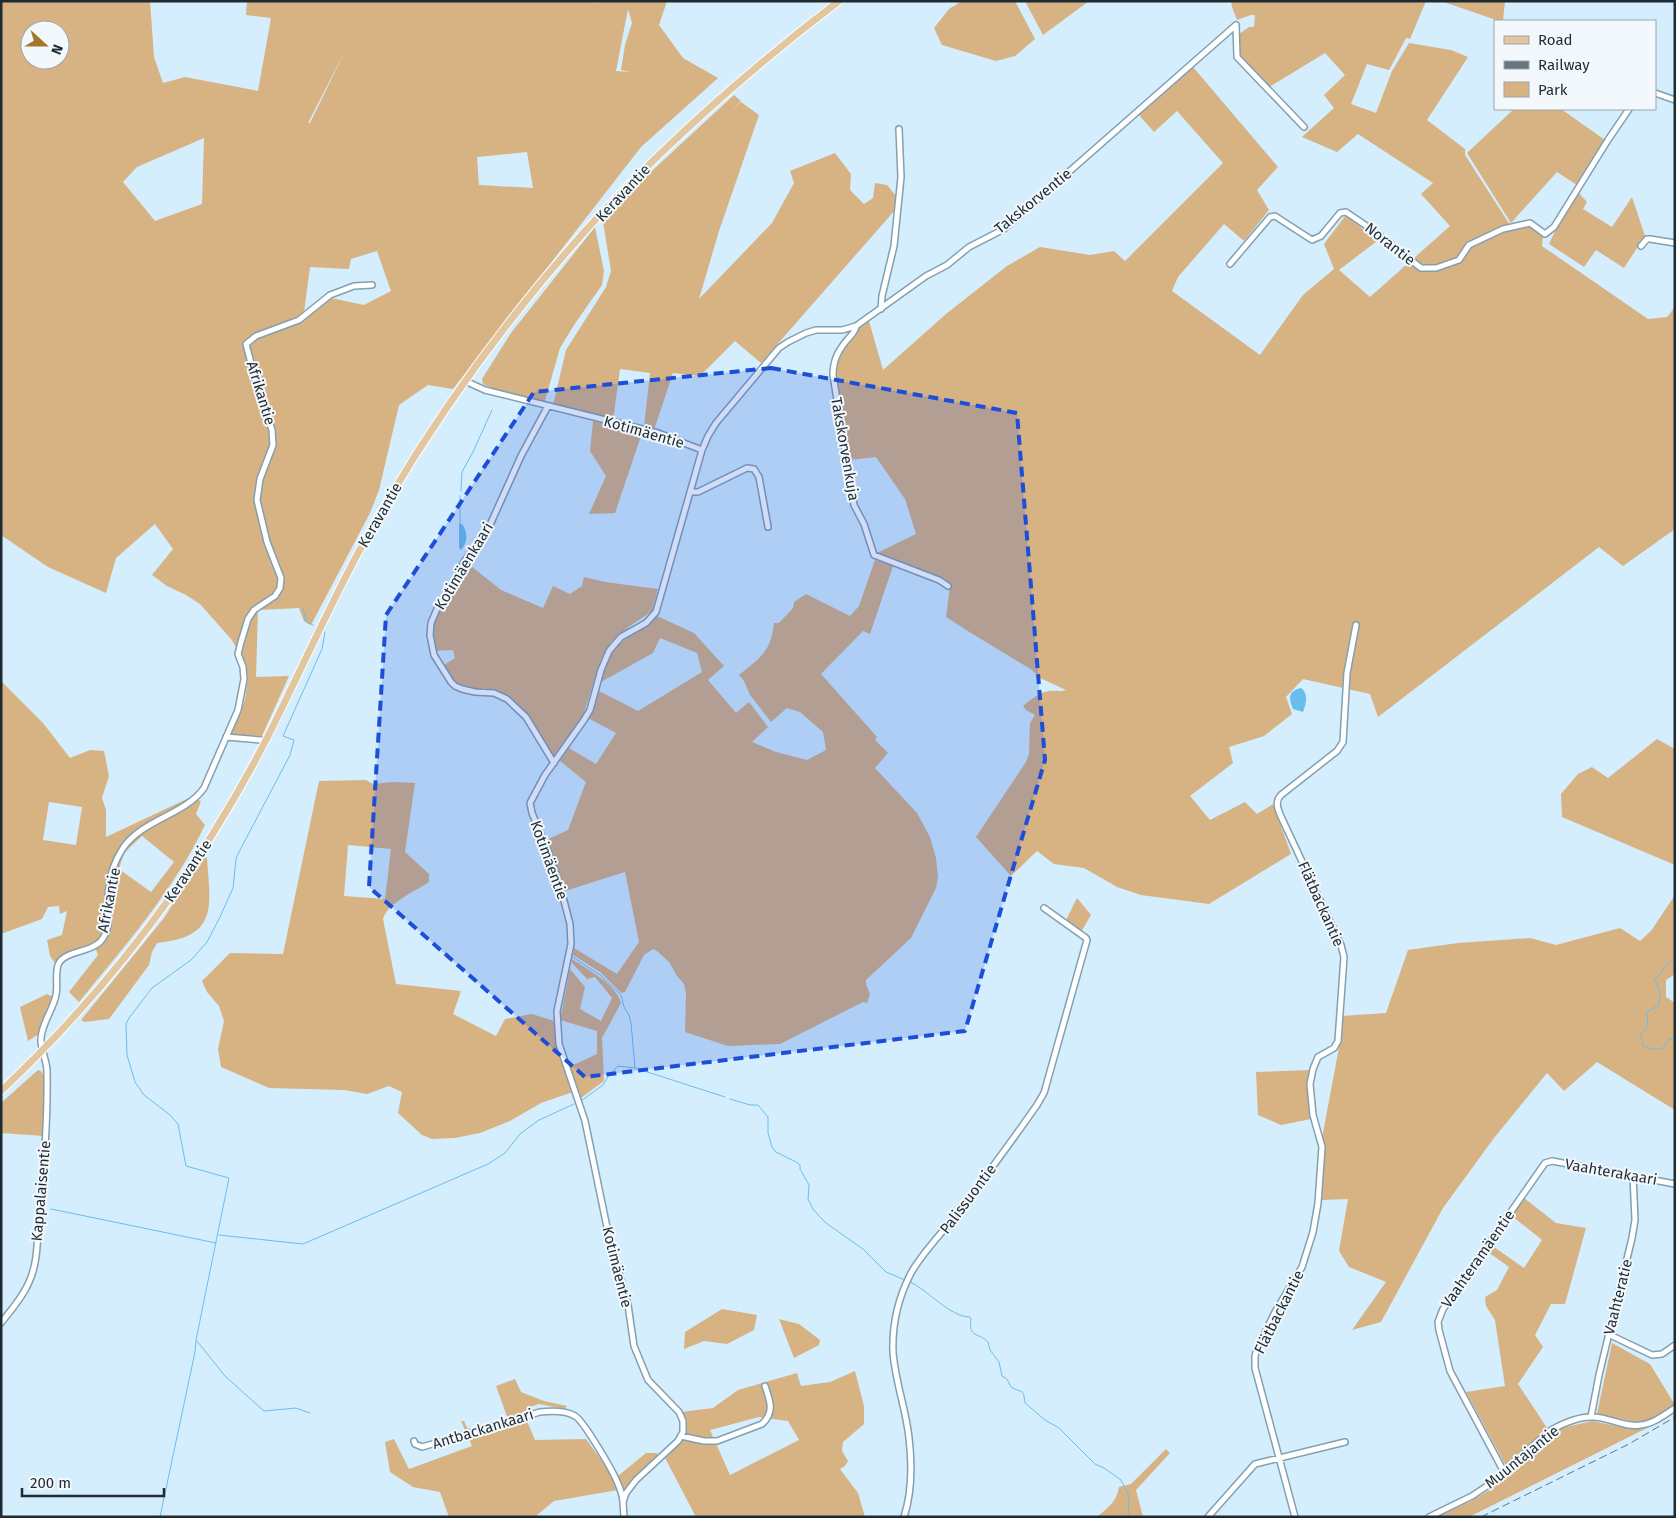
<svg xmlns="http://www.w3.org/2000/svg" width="1676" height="1518" viewBox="0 0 1676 1518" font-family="'Fira Sans',sans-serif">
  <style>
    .green { fill: #d7b282; fill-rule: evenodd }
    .water { fill: #6abeec }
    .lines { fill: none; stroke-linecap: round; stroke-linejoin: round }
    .stream { stroke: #6abeec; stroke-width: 1 }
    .minor-casing { stroke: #82a0b2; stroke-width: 8 }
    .major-casing { stroke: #fff; stroke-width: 9 }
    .minor { stroke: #fff; stroke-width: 5 }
    .major { stroke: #e2c69f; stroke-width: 7 }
    .rail { stroke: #64757f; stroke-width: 1; stroke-dasharray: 8 4; stroke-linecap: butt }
    .marked { fill: #1d4ed8; fill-opacity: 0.2; stroke: #1d4ed8; stroke-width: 4; stroke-dasharray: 10 6; stroke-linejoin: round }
    .labels { text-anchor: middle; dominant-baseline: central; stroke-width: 4; stroke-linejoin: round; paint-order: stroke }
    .street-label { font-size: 15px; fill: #1f2b32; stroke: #f2f8fc }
  </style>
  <rect width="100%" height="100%" fill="#d4eefd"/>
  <!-- green -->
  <path class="green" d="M1 1H150L154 57 163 83 185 77 258 91 271 18 246 15 247 1H590L601 3 595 1H667L659 25 683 58 718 78 641 147 453 389 428 385 399 405 379 490 370 513 311 625 304 621 299 608 258 610 256 677 289 676 262 736 230 735 241 711 245 699 248 678 246 663 231 639 200 604 186 595 167 586 152 575 173 549 155 524 116 558 106 593 48 567 1 535ZM628 9 632 23 625 45 621 70 631 72 616 71ZM30 30H60V60H30ZM347 47 310 123H308ZM204 138 202 204 155 221 123 182 137 167ZM527 152 533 188 479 185 477 157ZM377 251 391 291 364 305 331 298 303 320 310 267 349 269 351 259Z
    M962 1H1015L1035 39 1015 56 996 61 942 45 934 28 949 9Z
    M1025 1H1089L1043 35Z
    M1231 1H1426L1410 39 1406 38 1389 70 1367 64 1351 104 1376 113 1392 71 1409 43 1451 50 1468 57 1427 120 1465 149V155L1512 228 1529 225 1543 235 1542 246 1648 319 1667 317 1675 307V529L1623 566 1599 547 1378 717 1370 694 1303 679 1286 697 1292 714 1264 736 1229 747 1233 763 1190 796 1210 820 1245 802 1257 814 1273 804 1291 854 1209 904 1141 895 1117 887 1084 868 1054 864 1037 851 1011 876 976 837 1026 762 1029 754 1030 723 1035 715 1026 710 1023 706C1030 700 1040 692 1049 691 1056 690 1060 692 1066 690L1040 678 1032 670 971 633 946 617 950 586 875 554 916 534 905 499 876 457 849 460 835 375 840 355 856 333 858 328 869 321 883 370 946 314 1007 266 1040 247 1090 255 1114 251 1125 261 1223 163 1177 111 1154 132 1139 115 1193 67 1278 167 1257 190 1269 210 1244 241 1224 224 1178 277 1172 291 1260 355 1303 295 1334 269 1324 244 1346 215 1377 241 1339 270 1370 297 1450 226 1421 194 1433 183 1358 134 1337 152 1302 137 1334 108 1324 95 1345 75 1325 53 1269 87 1239 56V34L1249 27H1254L1255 15H1251L1237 20 1232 7Z
    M1441 1H1505L1503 21H1499Z
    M734 95 741 101 731 111 741 102 759 115 719 231 699 299 772 223 794 183 790 171 835 153 851 174 850 190 864 204 873 198 875 183 887 185 896 196 895 210 761 363 735 341 700 376 673 373 654 430 644 427 650 373 620 369 613 420 553 405 566 350 606 287 611 271 603 222 641 181Z
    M1514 109H1561L1605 140 1577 185 1557 172 1511 223 1467 153Z
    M1579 193 1587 202 1583 209 1612 227 1632 197 1645 236 1624 268 1596 250 1584 267 1549 244 1556 229Z
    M595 227 604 271 602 285 574 325 560 348 544 404 506 394 483 384 482 379 511 333Z
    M593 421 642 433 615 513 589 514 606 476 590 451Z
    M875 560 893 566 870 634 863 631 821 674 877 737 875 740 888 753 875 768 917 813 930 837 936 858 938 877 936 888 911 938 866 980V984L870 994 867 1003 863 1002 780 1044 728 1046 685 1032 686 993 684 984 677 976 669 962 657 951 653 949 644 955 625 992 621 993 600 972 573 955 574 948 617 974 639 942 625 872 565 891 546 840 568 830 586 782 560 761 569 748 596 764 616 733 588 718 599 691 638 711 702 672 697 653 660 638 653 653 601 682C609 636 630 643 657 616L694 633 724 666 708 680 736 713 749 702 768 727 752 742 776 752 807 760 826 750 823 732 800 712 787 708 771 722 750 695 744 681 739 675C760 658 771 652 774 623H779L793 608 794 602 806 594 850 616 859 606Z
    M467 563 501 590 543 608 553 586 570 594 582 586 584 577 605 582 658 589 652 611 630 626 611 642 601 659 583 716 554 757 528 716 510 698 499 692 484 688 476 690 456 684 444 665 455 658 453 650 435 651C428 614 440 617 455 588 460 580 463 571 467 563Z
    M1 681 43 723 70 758 90 750 104 751 109 776 102 798 106 810V837L191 797 201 801 196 814 205 825C174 890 124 947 79 1002L69 992 98 955 94 945 65 955 55 963 50 956 47 940 62 935 67 911 60 914 59 906 48 907 42 919 1 934ZM49 802 82 807 76 845 43 840ZM142 836 174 862 151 892 119 869 124 853Z
    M1657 739 1675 749V865L1562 817 1561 794 1578 774 1592 767 1608 778Z
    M366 780 373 784 392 782 415 783 405 852 429 874V882C416 891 387 903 383 919L396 984 461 991 453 1014 496 1036 505 1019 532 1014 554 1021 558 1053 573 1092 541 1103 510 1121 480 1133 455 1138 432 1139 422 1135 398 1113 402 1092 389 1086 367 1094 344 1090 269 1088 221 1067 218 1049 224 1021 219 1006 207 992 202 981 230 953 283 954 319 781ZM348 845 391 849 385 899 344 896Z
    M205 854 207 859C211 909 217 937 157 943L152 952 149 965 109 1019 84 1022 81 1020 164 918Z
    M1675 895V974L1666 980V997L1675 1003V1110L1597 1062 1564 1091 1547 1073 1494 1138 1443 1208 1381 1322 1352 1330 1386 1282 1349 1267 1339 1251 1348 1199 1322 1200 1325 1146 1322 1138 1338 1053 1342 1016 1386 1013 1408 950 1458 943 1530 938 1556 945 1620 928 1640 941 1651 931Z
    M1077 898 1091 915 1081 932 1066 920Z
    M572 959C587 969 617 985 621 1003L602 1038 604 1081 581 1098 569 1067 597 1054V1031L560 1020 570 969 585 987 580 1009 601 1021 612 998 595 977 587 979 572 963Z
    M47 994 53 997 39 1034 28 1041 20 1007Z
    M38 1070 41 1071 44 1076V1136L1 1133V1103Z
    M1310 1070 1308 1085 1311 1119 1281 1125 1258 1115 1256 1072Z
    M1524 1198 1556 1223 1586 1228 1565 1304H1551L1535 1335 1543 1347 1518 1384 1547 1428 1506 1466 1466 1392 1505 1386 1495 1320 1486 1306 1485 1297 1497 1290 1509 1267 1488 1252 1491 1245 1524 1268 1542 1240 1512 1216Z
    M722 1309 757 1315 754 1330 727 1344 704 1341 684 1349 685 1332Z
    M779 1319 799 1324 820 1340 819 1345 794 1358Z
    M1612 1343 1650 1364 1675 1405 1651 1420 1640 1423 1597 1414Z
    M855 1371 864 1406V1424L843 1442 842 1451 848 1461 845 1466 840 1469 858 1493 865 1517H696L664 1456C677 1441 692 1433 681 1412L713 1408 738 1390 797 1373 801 1386 830 1382ZM759 1417 788 1421 799 1440 730 1475 710 1430Z
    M515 1379 521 1392 544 1401 567 1406 564 1409 539 1404 527 1408 526 1419 535 1440 586 1439 611 1473 618 1490 554 1501 537 1515V1517H449L440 1492 413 1487 390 1472 385 1442 394 1439 409 1469 472 1446 461 1421H464L470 1434 509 1422 496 1386Z
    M1592 1421 1631 1429 1647 1428 1469 1517H1436L1471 1501 1488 1491 1553 1432 1562 1428Z
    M1166 1449 1170 1453 1136 1490 1143 1517H1097C1107 1508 1117 1502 1119 1487L1131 1484Z
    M646 1453H657V1457L623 1493 618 1476Z"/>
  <!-- water -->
  <path class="water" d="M459 524H462C468 532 468 542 461 550L459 548Z
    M1301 688C1309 694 1306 704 1303 712L1293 709C1289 699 1287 691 1301 688Z"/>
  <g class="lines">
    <!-- stream -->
    <path class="stream" d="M461 491 462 472 473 452 492 410
      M460 524V496
      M303 608 306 622 313 625
      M571 956 600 975 621 995 624 1007 629 1015 631 1023 635 1068
      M1675 962H1669L1655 980 1660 992 1659 1005 1647 1012 1648 1027 1640 1035 1643 1046 1651 1049H1662L1669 1039 1675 1040
      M730 1099 750 1105H758L768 1117V1133L772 1147 776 1152 796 1162 800 1165V1169L809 1185 808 1199 813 1209 819 1216 826 1223 863 1249 886 1272 905 1280
      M581 1101 603 1085 609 1075 618 1066 635 1068 725 1097
      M51 1209 216 1243
      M219 1235 303 1244 488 1164 505 1153 520 1134 539 1120 574 1104
      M910 1282C928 1290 950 1317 970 1317L971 1319C968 1339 979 1332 988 1342L990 1350 999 1362 1002 1376 1007 1379 1011 1387C1023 1394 1023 1387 1025 1403L1045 1420 1059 1428 1095 1464 1104 1468 1121 1480 1129 1496 1128 1517
      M197 1341 225 1376 264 1411 296 1408 310 1413
      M160 1517 195 1352 196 1340 229 1178 186 1166 178 1124 170 1115 144 1095 135 1082 127 1055 126 1024 129 1018 152 988 191 960 207 942 220 917 233 888 236 859 239 852 290 755 294 740 283 736 322 649 325 632"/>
    <defs>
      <path id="minor" d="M1236 25 1237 57 1304 127
        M1655 93 1675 100
        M1641 246 1647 239H1650L1675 243
        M1230 264 1270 217 1275 216 1312 240 1321 236 1340 213 1346 212 1374 231 1421 268H1436L1459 260 1469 245 1503 229 1530 223 1545 234 1554 227 1608 140 1629 109
        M881 309 882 296 894 246 901 177 899 129
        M856 326C855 333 851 335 847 340 838 351 833 360 833 375L854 505 864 524 874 555 939 580 948 586
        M465 381 485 390 658 433 702 450 656 612 646 623 621 637 609 651 601 670 590 710 584 720 545 775 530 803 532 813 549 854 562 893 570 924 571 944 557 1011 559 1044 585 1121 609 1237 628 1305 634 1346 648 1380 679 1412 683 1421V1432L678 1441 636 1480 626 1493 623 1502 624 1517
        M548 406 521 456 490 525 464 562 451 591 437 609 431 623 430 635 434 655 451 682 455 686 462 689 475 692 494 693 507 699 526 717 554 763
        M702 450 708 436 716 423 779 348 788 342 806 333 816 330H842L856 326 926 276 947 265 969 247 1004 229 1236 25
        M691 492H698L747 468 754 469 759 477 768 527
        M226 737 261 740 265 742
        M1 1323C11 1310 23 1297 29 1282 38 1263 37 1240 39 1219 44 1170 48 1121 47 1071 47 1060 40 1049 41 1038 42 1023 53 1010 56 995 58 986 55 975 58 965 63 951 89 953 100 942 114 927 106 905 109 887 110 874 116 859 123 848 143 819 185 815 204 788L238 710 244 679 243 667 238 654 241 642 248 619 254 610 275 596 280 588 281 578 267 542 257 500 260 479 273 445 272 430 255 379 246 344 256 336 299 320 330 295 354 286 372 285
        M1608 1334 1652 1355 1662 1354 1675 1345
        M1591 1417 1599 1375 1632 1238 1635 1220 1633 1176
        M681 1436 704 1441H717L762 1424C775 1412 770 1401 765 1386
        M414 1441 415 1444 422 1447 540 1412C550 1411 565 1410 575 1416 583 1420 609 1465 614 1475 618 1483 622 1492 623 1501
        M1504 1472 1450 1371 1439 1330 1438 1322 1443 1309 1545 1163 1552 1161 1675 1184
        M904 1517C912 1492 912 1463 909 1438 906 1409 895 1381 893 1352 892 1326 898 1299 910 1275 920 1255 942 1233 956 1215 984 1179 1011 1142 1037 1105L1044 1093 1087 940 1086 938 1044 908
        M1208 1517 1255 1464 1345 1442
        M1295 1517 1255 1368V1356L1257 1349 1275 1312 1302 1267 1313 1232 1318 1203 1322 1147 1313 1115 1310 1084 1313 1069 1318 1057 1334 1048 1338 1041 1344 957 1341 945 1284 823C1280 814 1273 803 1281 795L1337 751 1343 742 1347 673 1356 625
        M1429 1517 1472 1496 1487 1486 1551 1430C1562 1424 1578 1417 1591 1417 1607 1416 1624 1428 1640 1425 1653 1424 1664 1415 1675 1408"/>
      <path id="major" d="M1 1091C108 990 198 872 265 742 306 661 341 578 388 500 461 377 555 254 659 155 716 100 776 49 839 1"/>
    </defs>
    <!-- minor casing -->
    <use href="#minor" class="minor-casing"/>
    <!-- major casing -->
    <use href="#major" class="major-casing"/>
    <!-- minor -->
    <use href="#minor" class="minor"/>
    <!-- major -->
    <use href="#major" class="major"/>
    <!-- rail -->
    <path class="rail" d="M1481 1517 1629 1444 1675 1417"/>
  </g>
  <!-- marked area -->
  <path class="marked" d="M771 368 1017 413 1045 760 965 1031 585 1077 369 887 386 615 534 392Z"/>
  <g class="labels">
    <!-- street labels -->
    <g class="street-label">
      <text transform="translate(623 193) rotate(-47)">Keravantie</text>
      <text transform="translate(1033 201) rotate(-39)">Takskorventie</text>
      <text transform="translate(1390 244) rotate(38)">Norantie</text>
      <text transform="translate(261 393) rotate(73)">Afrikantie</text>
      <text transform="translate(644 432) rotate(16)">Kotimäentie</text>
      <text transform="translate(845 449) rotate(80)">Takskorvenkuja</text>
      <text transform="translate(380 515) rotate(-60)">Keravantie</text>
      <text transform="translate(464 566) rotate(-59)">Kotimäenkaari</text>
      <text transform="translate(549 860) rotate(70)">Kotimäentie</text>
      <text transform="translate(188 871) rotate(-56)">Keravantie</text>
      <text transform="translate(109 900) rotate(-79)">Afrikantie</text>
      <text transform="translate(1321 904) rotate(66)">Flätbackantie</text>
      <text transform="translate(1611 1172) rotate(10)">Vaahterakaari</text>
      <text transform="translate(41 1191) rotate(-85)">Kappalaisentie</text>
      <text transform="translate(968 1199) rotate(-53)">Palissuontie</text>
      <text transform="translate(1478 1259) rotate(-55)">Vaahteramäentie</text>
      <text transform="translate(617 1267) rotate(76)">Kotimäentie</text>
      <text transform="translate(1618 1297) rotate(-76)">Vaahteratie</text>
      <text transform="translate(1279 1312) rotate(-63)">Flätbackantie</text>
      <text transform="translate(483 1429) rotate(-17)">Antbackankaari</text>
      <text transform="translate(1522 1457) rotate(-39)">Muuntajantie</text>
    </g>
  </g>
  <!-- border -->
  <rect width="1676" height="1518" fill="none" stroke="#1f2b32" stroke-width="5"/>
  <!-- legend -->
  <rect x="1494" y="20" width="162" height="90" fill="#f2f8fc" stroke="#9ea6ab"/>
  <rect x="1504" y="36" width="25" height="8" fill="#e2c69f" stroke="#9ea6ab"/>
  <text x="1538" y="45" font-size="15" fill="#1f2b32">Road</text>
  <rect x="1504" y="61" width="25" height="8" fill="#64757f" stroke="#9ea6ab"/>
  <text x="1538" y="70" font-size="15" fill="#1f2b32">Railway</text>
  <rect x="1504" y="82" width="25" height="15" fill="#d7b282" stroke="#9ea6ab"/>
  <text x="1538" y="95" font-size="15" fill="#1f2b32">Park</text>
  <!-- north arrow -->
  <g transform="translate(45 45) rotate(111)"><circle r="24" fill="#f2f8fc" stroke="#9ea6ab"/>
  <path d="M0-4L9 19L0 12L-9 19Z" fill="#a5752a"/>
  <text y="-8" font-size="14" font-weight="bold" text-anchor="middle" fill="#1f2b32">N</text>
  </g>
  <!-- scale -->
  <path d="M22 1488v8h142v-8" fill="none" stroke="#1f2b32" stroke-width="2.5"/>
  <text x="30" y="1488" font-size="15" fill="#1f2b32" stroke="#f2f8fc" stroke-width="4" paint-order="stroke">200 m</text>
</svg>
